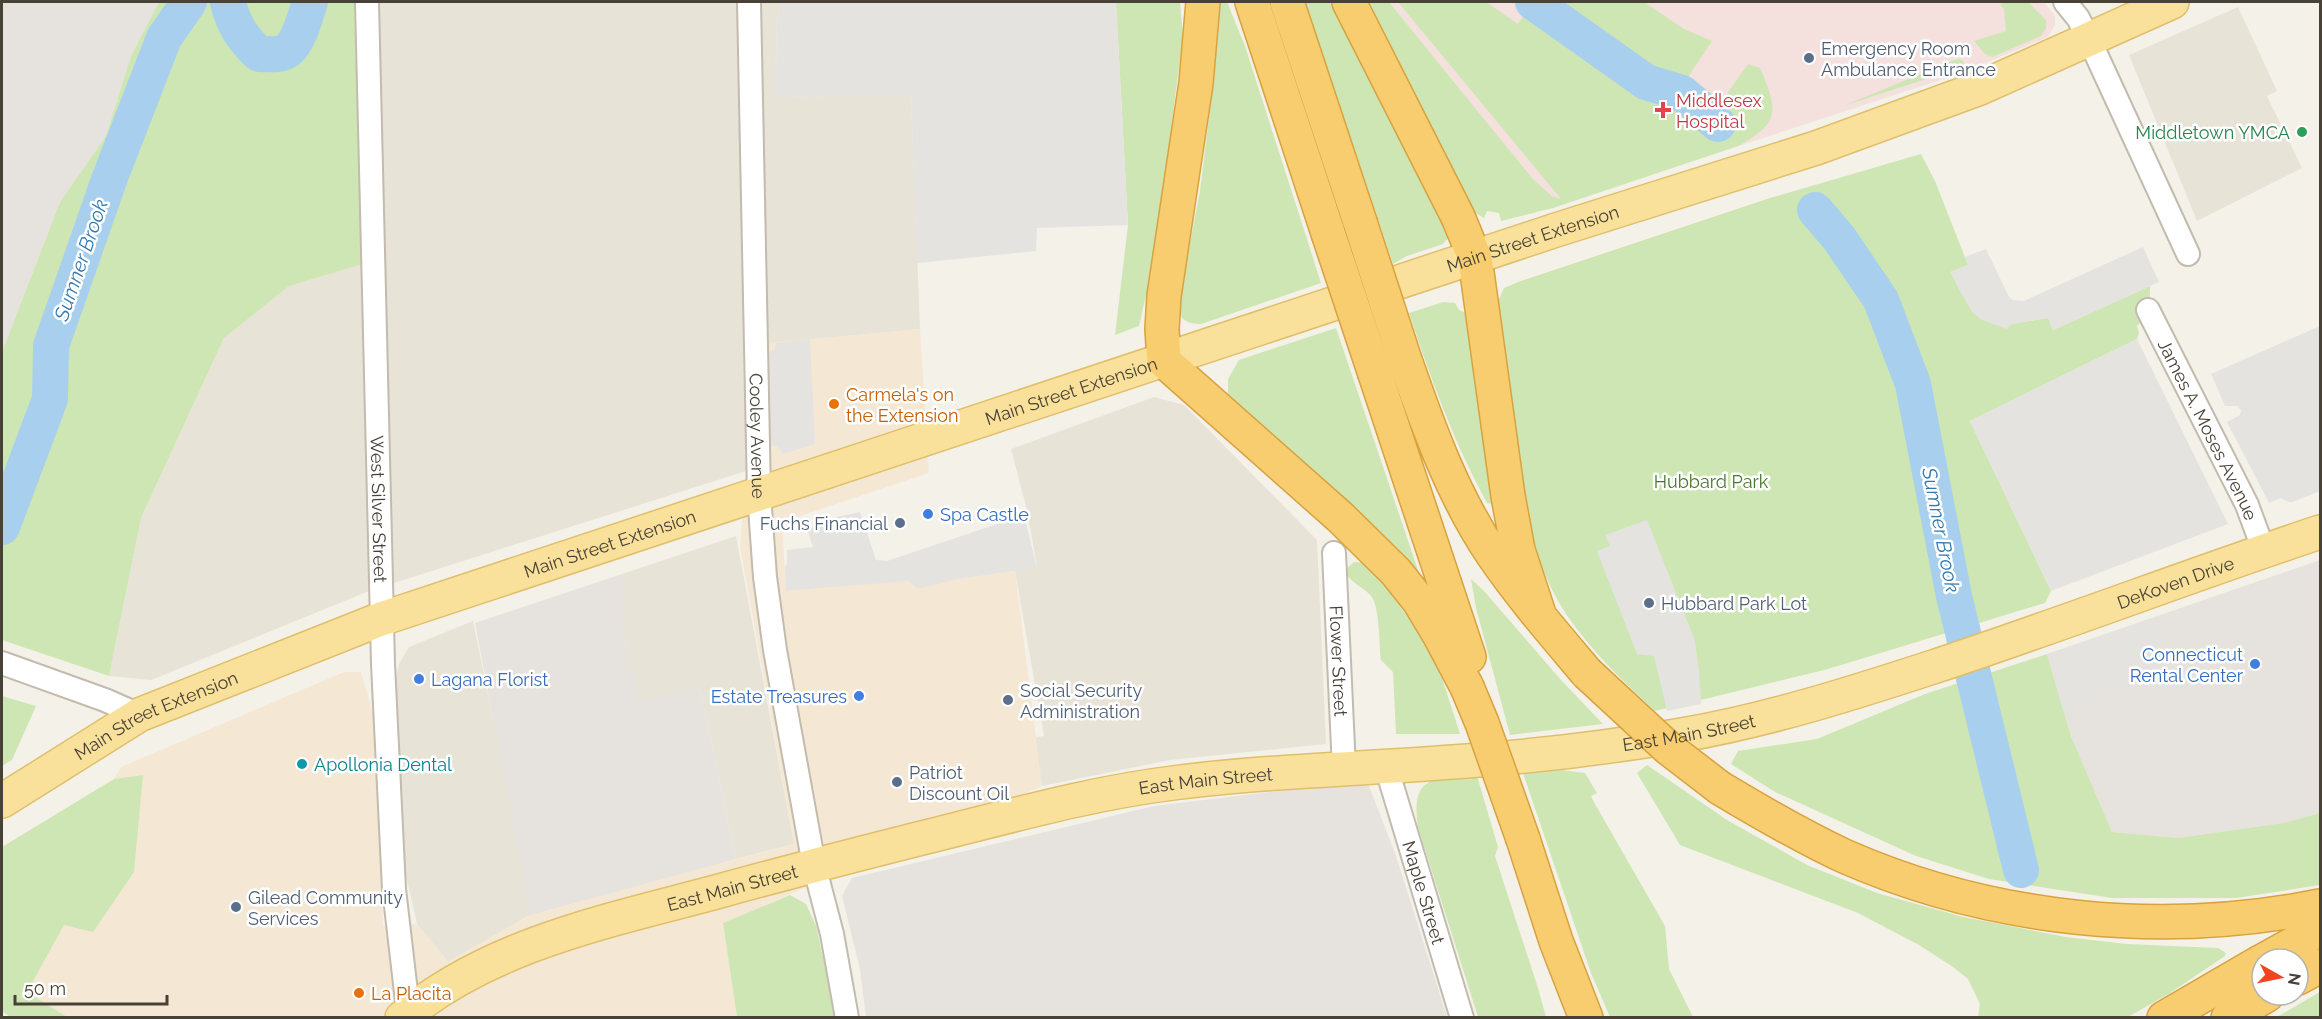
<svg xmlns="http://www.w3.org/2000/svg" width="2322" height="1019" viewBox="0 0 2322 1019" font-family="Raleway,sans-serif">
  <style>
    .residential { fill: #e7e3d7 }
    .commercial { fill: #f4e8d5 }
    .industrial { fill: #e6e2dd }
    .medical { fill: #f4e0dd }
    .green { fill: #cee6b3 }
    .parking { fill: #e5e3e0 }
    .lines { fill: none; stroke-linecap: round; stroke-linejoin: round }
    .river { stroke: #a8d0ee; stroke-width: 36 }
    .street-casing { stroke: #c2bbae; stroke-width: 26 }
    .primary-casing { stroke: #dfbf6b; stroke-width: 36 }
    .highway-casing { stroke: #d8a23f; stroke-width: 36 }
    .street { stroke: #fff; stroke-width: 22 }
    .primary { stroke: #fae19b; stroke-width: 33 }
    .highway { stroke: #f8cd6f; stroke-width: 33 }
    .highway-bridge-casing { stroke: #d8a23f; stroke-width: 36; stroke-linecap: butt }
    .highway-bridge { stroke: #f8cd6f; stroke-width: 33 }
    .service-dot { fill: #5c6f8a; stroke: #fff; stroke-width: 2 }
    .health-dot { fill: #e0444e; stroke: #fff; stroke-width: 2 }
    .leisure-dot { fill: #2e9e5b; stroke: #fff; stroke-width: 2 }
    .food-dot { fill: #e8710a; stroke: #fff; stroke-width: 2 }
    .shop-dot { fill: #3f7fe0; stroke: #fff; stroke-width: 2 }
    .culture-dot { fill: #0f9aa8; stroke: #fff; stroke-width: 2 }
    .labels { text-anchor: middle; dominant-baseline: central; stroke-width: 5; stroke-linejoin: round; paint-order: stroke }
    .service-label { font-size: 18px; fill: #4e5e75; stroke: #fff; text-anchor: start }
    .health-label { font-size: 18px; fill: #be3a42; stroke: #fff; text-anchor: start }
    .leisure-label { font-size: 18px; fill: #27864d; stroke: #fff; text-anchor: end }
    .street-label { font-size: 18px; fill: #474137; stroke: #fff }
    .food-label { font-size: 18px; fill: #c56008; stroke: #fff; text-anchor: start }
    .park-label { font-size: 18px; fill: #47772c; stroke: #fff }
    .shop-label { font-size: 18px; fill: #366cbe; stroke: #fff; text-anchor: start }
    .culture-label { font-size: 18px; fill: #0d838f; stroke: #fff; text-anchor: start }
    .water-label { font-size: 20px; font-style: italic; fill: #3479af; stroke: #fff }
  </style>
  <rect width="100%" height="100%" fill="#f4f1e9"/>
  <!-- residential -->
  <path class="residential" d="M354 2H777L780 14 776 25 778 51 774 68V97L911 95 920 329 743 346 746 471 369 591 151 680 109 676 141 518 224 338 289 286 362 263Z
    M2238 7 2277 91 2267 96 2302 168 2197 221 2129 55Z
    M1154 397 1184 405 1317 540 1326 744 1170 760 1042 786 1033 738 1044 736 1015 571 1037 567 1027 510 1011 449Z
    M736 536 794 844 736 859 700 688 639 702 622 630V574Z
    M473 621 525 875 535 912 448 962 417 924 399 845 394 685 399 664 409 647Z"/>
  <!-- commercial -->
  <path class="commercial" d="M920 329 929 473 782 522 786 591 1015 571 1042 786 723 923 737 1017 67 1018 27 992 143 775 114 779 121 767 344 672H361L373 714 383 926 417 924 448 962 535 912 794 844 740 547 746 471 743 345Z"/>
  <!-- industrial -->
  <path class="industrial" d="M2 2H159L131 56 106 136 60 202 2 352Z
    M2320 560V813L2283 823 2178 838 2112 832 2071 736 2047 654Z
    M622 574V630L639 701 700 688 736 859 530 915 475 623Z
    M1346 783 1369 786 1396 856 1447 1017H866L860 969 842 896 852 878 1154 806Z"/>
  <!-- medical -->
  <path class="medical" d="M1389 2H2044L2055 16V25L2048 37 1959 74 1576 199 1563 200 1552 196 1533 179Z"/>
  <!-- green -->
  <path class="green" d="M159 2H354L362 264 289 286 224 338 141 518 109 676 2 640V352L60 202 106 136 131 56Z
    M1116 2H1180L1183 35 1155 255 1139 326 1115 335 1128 225Z
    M1219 2H1227L1245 46 1321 283 1201 324C1188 324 1179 320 1178 306L1200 191 1214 77Z
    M1305 2H1336L1450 236 1443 244 1407 256 1393 264Z
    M1365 2H1389L1533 179 1552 196 1561 199 1398 2H1486L1518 24 1533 2H1644L1684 29 1712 41 1688 77 1722 101 1748 64 1760 68C1778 110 1781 123 1738 146L1553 208 1501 221 1499 213 1487 211 1484 218 1474 212 1468 204Z
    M2004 2H2028L2046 20V28L2041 36 1992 57 1985 54 1974 41 2006 31 2004 9 2000 5Z
    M1957 59 1962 60 1966 66 1843 106Z
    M1921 154 1935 181 1968 265 1951 272C1979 331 1986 328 2048 318L2053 330 2150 286C2150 302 2150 316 2137 326L2139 333 2137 339 1970 421 2051 591 2045 603 1828 669 1655 711C1623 681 1591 651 1566 614 1530 559 1522 495 1513 432 1507 392 1502 353 1496 314L1499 299 1504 288 1518 282 1770 198Z
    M1443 302 1455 303 1459 310 1468 314 1496 505 1487 503C1454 443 1431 379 1409 313Z
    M1336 328 1420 576 1419 581 1228 396V379L1239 360Z
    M1354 562 1369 563 1422 637 1442 678 1460 734H1396L1393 672 1381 660C1379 646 1380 606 1371 596 1362 585 1350 584 1345 570Z
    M1471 579 1484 591 1561 680 1603 724 1510 735 1476 608Z
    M2047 654 2071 736 2112 832 2178 838 2283 823 2320 813V885L2236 898H2112L1989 879 1916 856 1775 792 1731 764 1738 751 1817 739 1925 694Z
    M2 696 36 706 12 760 2 766Z
    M1647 765 1727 820 1807 865 1877 893 1963 917 2066 937 2126 944 2218 948 2226 953 2225 956 2170 993 2128 1017H1978L1980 1004 1968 979 1953 967 1919 945 1858 913 1680 845 1637 773Z
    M1561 770 1585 773 1597 793 1591 796 1595 804 1665 926 1669 969 1693 1017H1610L1591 973 1523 773Z
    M143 775 134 872 93 932 64 925 27 992 67 1017H10L2 1011V847L114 779Z
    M1477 776 1498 847 1495 856 1538 988 1546 1017H1478L1418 827C1410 774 1434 779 1477 776Z
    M790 895 806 904 816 926 836 1017H737L723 923Z
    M2320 992V1017H2277Z"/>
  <!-- parking -->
  <path class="parking" d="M777 2H1116L1128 225 1037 228 1036 251 917 263 911 96 774 97V68L778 51 776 25 780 14Z
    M2143 247 2159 282 2053 330 2048 318 2012 324 2007 329 1982 320 1972 312 1950 272 1968 265 1965 257 1986 249 2009 297 2013 300 2024 301Z
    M2320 326V491L2293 502H2288L2281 498 2269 503 2227 422 2240 415 2241 410 2237 406H2225L2211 374Z
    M810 339 815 444 783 454 777 446H771L767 352 775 350 776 343Z
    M2137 339 2228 524 2051 591 1970 421Z
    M860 512 876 560 887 561 1024 515 1037 568 963 578 918 589 908 581 786 591 785 566 787 564V550L813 547 807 529 837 517Z
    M1647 520 1695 641 1699 672 1701 704 1667 711 1654 656 1637 654 1597 551 1610 546 1605 535Z
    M2156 620 2188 684 2150 699 2143 680 2063 710 2047 654Z"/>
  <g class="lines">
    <!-- river -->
    <path class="river" d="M228 2C233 24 242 38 259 54 268 54 280 56 288 50 299 42 306 14 310 2
      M1533 2 1646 82 1682 93 1718 124
      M1815 210 1839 238 1881 300 1913 384 1954 596 2021 870
      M2 527 50 399 51 346 109 180 164 38 189 2"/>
    <defs>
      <g id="street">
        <path id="s1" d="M749 2 759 494 765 577 775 650 814 865 832 934 847 1018"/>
        <path d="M2065 2 2078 18 2089 39 2188 254"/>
        <path id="s2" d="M367 3 383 664 394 889 409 1018"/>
        <path id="s3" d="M2148 310 2247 505 2264 551"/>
        <path id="s4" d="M1334 553 1344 769"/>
        <path d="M2 663 105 700 139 715"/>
        <path id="s5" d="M1386 766 1462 1018"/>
      </g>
      <g id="primary">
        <path id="s6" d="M2 801 139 715 381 619 1556 230 1816 148 1980 88 2172 2"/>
        <path id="s7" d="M402 1018C491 944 608 921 716 892 796 870 877 849 958 829 1029 811 1100 792 1173 783 1266 771 1360 769 1453 762 1529 757 1606 748 1682 735 1768 720 1850 694 1933 667 2063 624 2191 575 2320 532"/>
      </g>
      <path id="highway" d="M1203 2 1196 83 1164 296 1162 329 1164 361 1340 517 1396 572 1419 601 1440 636 1467 687
        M1252 2 1328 233
        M1287 2 1360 222
        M1349 2 1458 217 1475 258 1508 496 1518 550 1540 617
        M1406 363C1429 429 1453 496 1493 555 1521 596 1555 635 1587 673
        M1375 374 1469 657
        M1720 788C1760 812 1801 836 1844 856 1992 921 2162 938 2320 906
        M1523 839 1556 941 1586 1018
        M2266 959 2320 929
        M2298 978 2320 966
        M2164 1018 2262 961
        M2228 1018 2267 995"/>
    </defs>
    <!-- street casing -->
    <use href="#street" class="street-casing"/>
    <!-- primary casing -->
    <use href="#primary" class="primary-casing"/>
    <!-- highway casing -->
    <use href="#highway" class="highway-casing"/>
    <!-- street -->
    <use href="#street" class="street"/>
    <!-- primary -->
    <use href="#primary" class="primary"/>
    <!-- highway -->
    <use href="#highway" class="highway"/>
    <defs>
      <path id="highway-bridge" d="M1360 222 1406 363
        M1328 233 1375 374
        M1587 673 1668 748 1720 788
        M1467 687 1482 723 1523 839"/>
    </defs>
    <!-- highway-bridge casing -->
    <use href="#highway-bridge" class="highway-bridge-casing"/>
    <!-- highway-bridge -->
    <use href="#highway-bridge" class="highway-bridge"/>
  </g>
  <!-- markers -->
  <g class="service-dot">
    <circle cx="1809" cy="58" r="6"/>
    <circle cx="900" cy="523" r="6"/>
    <circle cx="1649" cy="603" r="6"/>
    <circle cx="1008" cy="700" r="6"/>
    <circle cx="897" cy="782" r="6"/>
    <circle cx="236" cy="907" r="6"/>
  </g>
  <path class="health-dot" d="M1660 101h6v6h6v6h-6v6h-6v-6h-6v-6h6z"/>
  <circle class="leisure-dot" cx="2302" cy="132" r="6"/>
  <g class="food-dot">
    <circle cx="834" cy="404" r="6"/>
    <circle cx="359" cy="993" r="6"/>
  </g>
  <g class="shop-dot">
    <circle cx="928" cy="514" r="6"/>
    <circle cx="2255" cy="664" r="6"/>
    <circle cx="419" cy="679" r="6"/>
    <circle cx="859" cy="696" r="6"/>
  </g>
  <circle class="culture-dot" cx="302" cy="764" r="6"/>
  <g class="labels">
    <!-- service labels -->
    <g class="service-label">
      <text x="1821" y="48">Emergency Room<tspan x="1821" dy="21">Ambulance Entrance</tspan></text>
      <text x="888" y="523" text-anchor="end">Fuchs Financial</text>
      <text x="1661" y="603">Hubbard Park Lot</text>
      <text x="1020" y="690">Social Security<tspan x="1020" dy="21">Administration</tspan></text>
      <text x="909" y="772">Patriot<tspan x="909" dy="21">Discount Oil</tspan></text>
      <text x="248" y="897">Gilead Community<tspan x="248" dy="21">Services</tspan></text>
    </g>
    <!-- health labels -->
    <g class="health-label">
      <text x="1676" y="100">Middlesex<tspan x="1676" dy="21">Hospital</tspan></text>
    </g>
    <!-- leisure labels -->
    <g class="leisure-label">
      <text x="2290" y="132">Middletown YMCA</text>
    </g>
    <!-- street labels -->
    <g class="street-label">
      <text stroke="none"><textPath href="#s6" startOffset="1635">Main Street Extension</textPath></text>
      <text stroke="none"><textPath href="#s6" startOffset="1149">Main Street Extension</textPath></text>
      <text stroke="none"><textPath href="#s3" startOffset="134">James A. Moses Avenue</textPath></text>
      <text stroke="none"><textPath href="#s1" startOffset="434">Cooley Avenue</textPath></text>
      <text stroke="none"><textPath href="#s2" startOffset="506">West Silver Street</textPath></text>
      <text stroke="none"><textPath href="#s6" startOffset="663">Main Street Extension</textPath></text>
      <text stroke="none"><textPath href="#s7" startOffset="1840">DeKoven Drive</textPath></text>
      <text stroke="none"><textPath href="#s4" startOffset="108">Flower Street</textPath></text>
      <text stroke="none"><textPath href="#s6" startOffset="177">Main Street Extension</textPath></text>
      <text stroke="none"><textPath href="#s7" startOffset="1330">East Main Street</textPath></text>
      <text stroke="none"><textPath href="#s7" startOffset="844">East Main Street</textPath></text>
      <text stroke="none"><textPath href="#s7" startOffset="358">East Main Street</textPath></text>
      <text stroke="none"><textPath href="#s5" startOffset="132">Maple Street</textPath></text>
    </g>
    <!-- food labels -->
    <g class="food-label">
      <text x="846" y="394">Carmela's on<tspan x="846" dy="21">the Extension</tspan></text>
      <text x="371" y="993">La Placita</text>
    </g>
    <!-- park labels -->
    <g class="park-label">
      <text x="1711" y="481">Hubbard Park</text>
    </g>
    <!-- shop labels -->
    <g class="shop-label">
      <text x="940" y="514">Spa Castle</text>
      <text x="2243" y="654" text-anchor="end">Connecticut<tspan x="2243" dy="21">Rental Center</tspan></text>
      <text x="431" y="679">Lagana Florist</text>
      <text x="847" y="696" text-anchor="end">Estate Treasures</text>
    </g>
    <!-- culture labels -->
    <g class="culture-label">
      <text x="314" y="764">Apollonia Dental</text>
    </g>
    <!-- water labels -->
    <g class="water-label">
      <text transform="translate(81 260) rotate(-71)">Sumner Brook</text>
      <text transform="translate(1941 530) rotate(79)">Sumner Brook</text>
    </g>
  </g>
  <!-- border -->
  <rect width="2322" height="1019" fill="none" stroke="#474137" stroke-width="6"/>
  <!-- north arrow -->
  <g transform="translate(2280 977) rotate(99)"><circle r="28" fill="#ffffff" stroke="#b5b3af" stroke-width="1.5"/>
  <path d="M0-4.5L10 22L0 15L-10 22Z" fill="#f14522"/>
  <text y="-9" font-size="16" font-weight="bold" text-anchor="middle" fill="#474137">N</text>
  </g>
  <!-- scale -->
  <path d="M15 995v9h152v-9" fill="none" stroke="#474137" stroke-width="3"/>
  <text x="24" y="995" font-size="18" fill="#474137" stroke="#ffffff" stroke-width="4.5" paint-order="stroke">50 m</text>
</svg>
